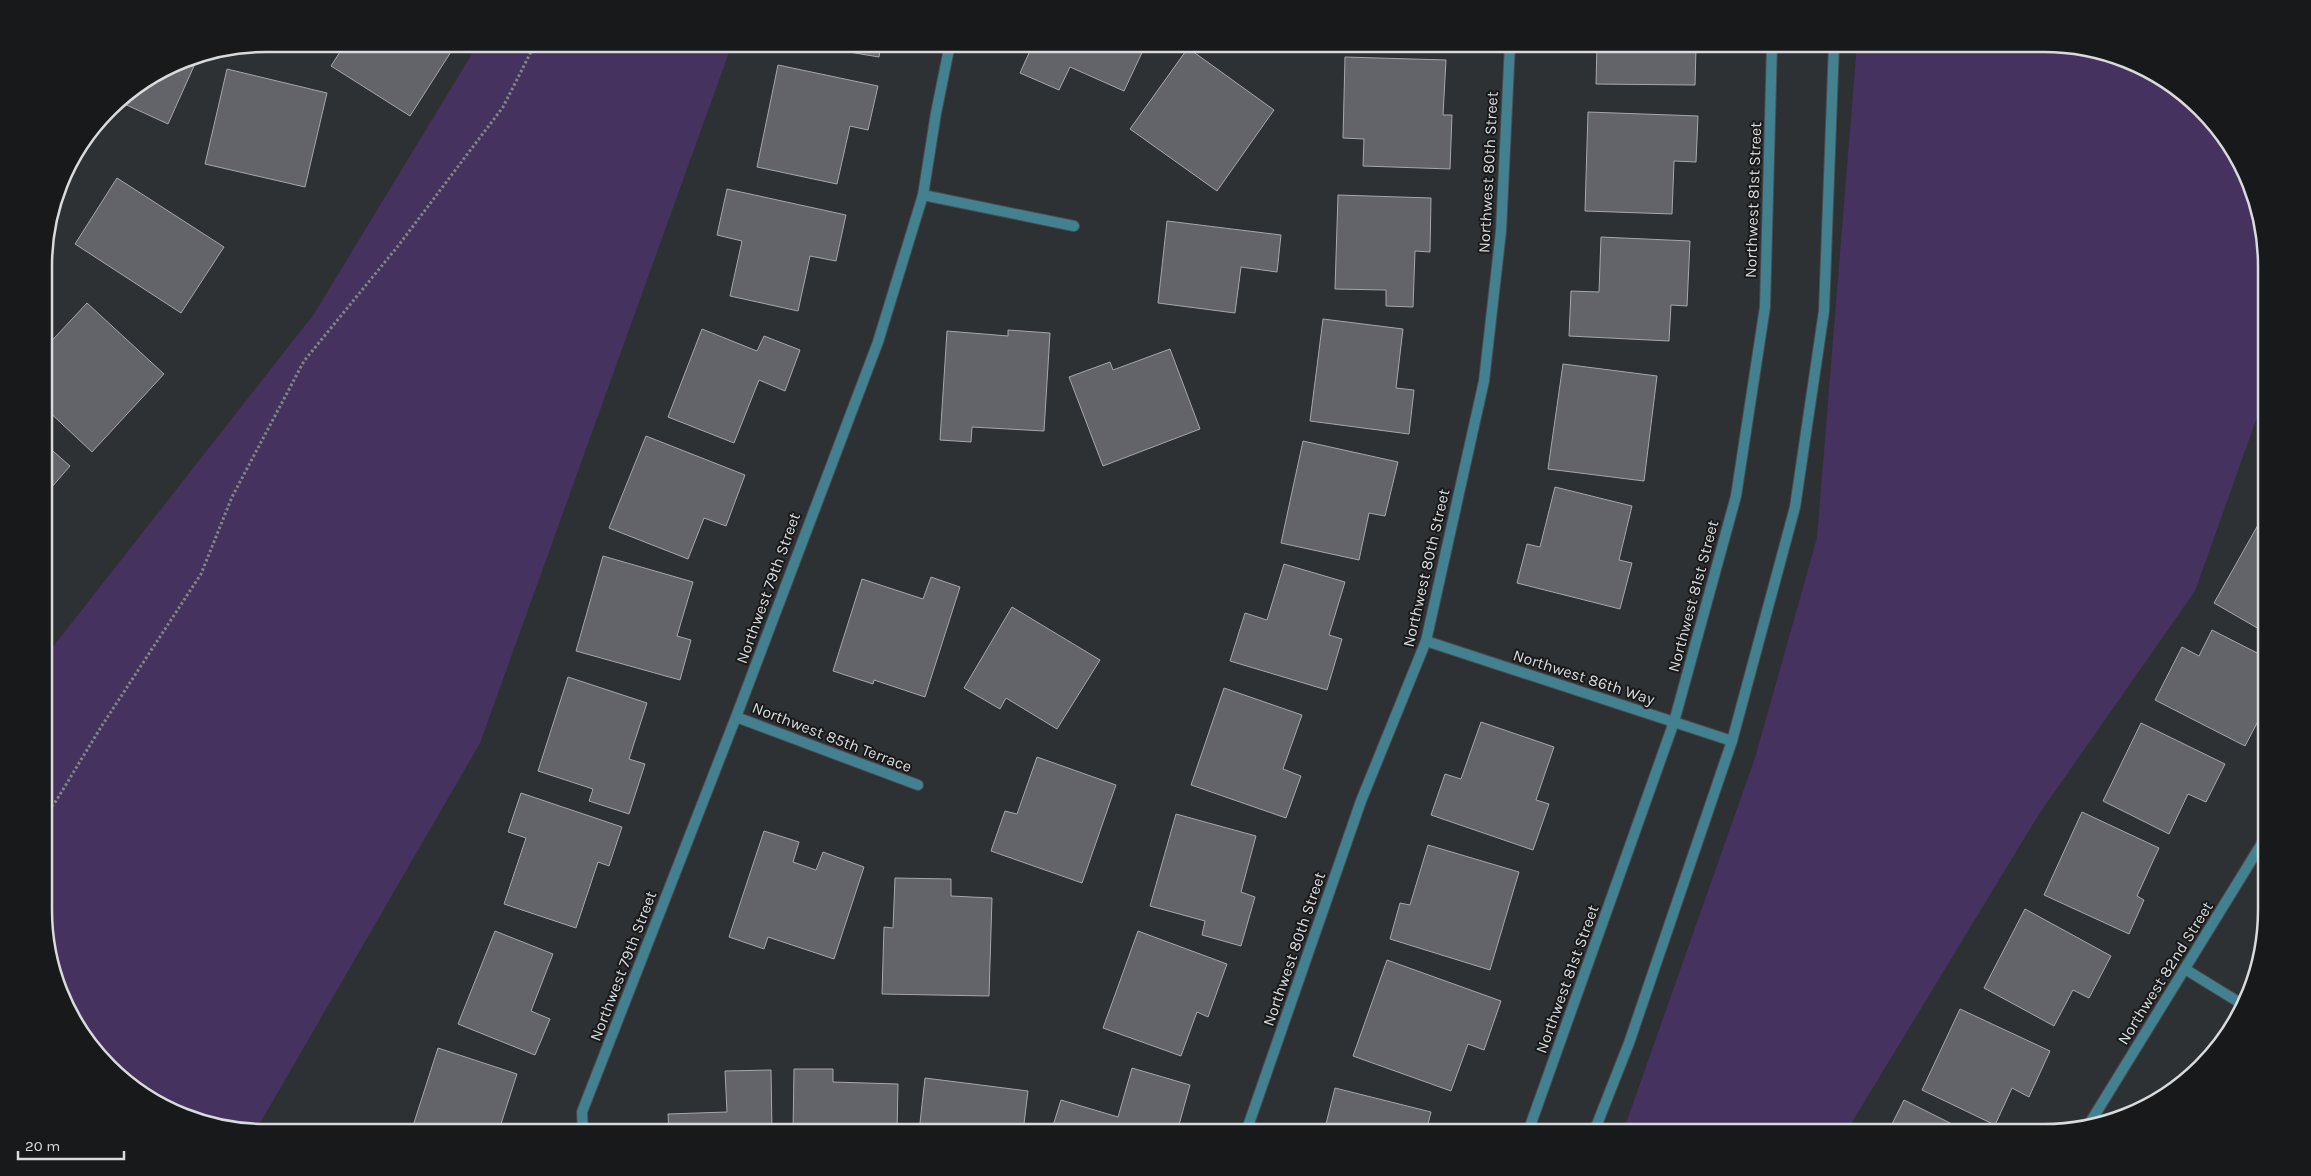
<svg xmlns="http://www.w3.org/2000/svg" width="2311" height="1176" viewBox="0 0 2311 1176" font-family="Karla,sans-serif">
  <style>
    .green { fill: #45325f }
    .building { fill: #636469; stroke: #a5a7ab }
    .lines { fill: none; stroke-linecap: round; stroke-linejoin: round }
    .minor-casing { stroke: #494c4f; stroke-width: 12 }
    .tertiary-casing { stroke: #494c4f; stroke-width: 12 }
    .path { stroke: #828487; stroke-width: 3; stroke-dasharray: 2.5 2.5; stroke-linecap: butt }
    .minor { stroke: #438190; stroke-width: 10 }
    .tertiary { stroke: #438190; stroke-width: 10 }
    .labels { text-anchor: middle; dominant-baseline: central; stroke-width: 4; stroke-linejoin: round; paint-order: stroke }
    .street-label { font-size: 16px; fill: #d8dadc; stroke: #18191a }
    .rim { fill: none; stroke: #d8dadc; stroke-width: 2.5 }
  </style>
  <rect width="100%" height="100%" fill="#2e3134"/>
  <!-- green -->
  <path class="green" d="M478 44H732L480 743 256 1130 168 1109 90 1045 61 994 46 939 45 657 314 314Z
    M1857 44H2044L2143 67 2221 131 2250 182 2265 238 2266 392 2195 591 2039 814 1846 1132H1623L1755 758 1817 538Z"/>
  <!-- building -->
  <path class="building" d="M345 44H456L410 116 331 66Z
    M801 44H881L879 57Z
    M1033 44H1146L1124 91 1070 67 1059 90 1020 73Z
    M1597 44H1673V47L1696 48 1695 85 1596 84Z
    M1188 48 1274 110 1217 191 1130 129Z
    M198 57 168 124 118 101 182 61Z
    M1345 57 1446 60 1443 115H1452L1450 169 1363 166 1364 139 1343 138Z
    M778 65 878 86 868 130 850 126 837 184 757 167Z
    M227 69 327 93 305 187 205 164Z
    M1588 112 1698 116 1696 162 1674 161 1672 214 1585 211Z
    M117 178 224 247 181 313 75 244Z
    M727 189 846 215 836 261 810 256 798 311 730 296 742 241 717 235Z
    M1338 195 1431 198 1430 252 1415 251 1413 307 1386 306V290L1335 289Z
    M1167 221 1281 235 1277 272 1241 267 1235 313 1158 303Z
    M1601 237 1690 241 1687 306 1671 305 1669 341 1569 336 1571 291 1599 292Z
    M87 303 164 374 92 452 45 408 44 349Z
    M1323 319 1403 329 1396 388 1414 390 1409 434 1310 421Z
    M702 329 757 351 764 336 800 350 785 391 759 380 734 443 668 417Z
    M1008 330 1050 333 1044 431 972 427 971 442 940 440 947 331 1008 336Z
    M1170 349 1200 429 1103 466 1069 377 1110 362 1113 370Z
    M1563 364 1657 376 1644 481 1548 469Z
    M646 436 745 475 726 526 704 518 688 559 609 528Z
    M1303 441 1398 462 1385 516 1369 513 1359 560 1281 543Z
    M45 444 70 466 45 495Z
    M1555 487 1632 506 1619 560 1632 563 1620 609 1517 583 1527 544 1540 547Z
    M2258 525 2266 529V633L2214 603Z
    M603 556 693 582 677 636 691 640 680 680 576 651Z
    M1284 564 1345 582 1329 635 1342 639 1327 690 1230 661 1245 613 1267 620Z
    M931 577 960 587 925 697 874 680 873 684 833 671 862 579 923 599Z
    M1012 607 1100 660 1057 729 1006 698 1000 709 964 688Z
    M2212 630 2267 658V704L2245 746 2155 700 2182 647 2199 656Z
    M568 677 647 703 629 759 645 764 629 814 589 801 593 789 538 771Z
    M1224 688 1302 715 1283 769 1301 776 1286 818 1191 785Z
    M1481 722 1554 747 1536 800 1549 804 1533 850 1431 815 1445 774 1461 779Z
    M2141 723 2225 764 2206 802 2188 794 2169 834 2103 801Z
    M1037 757 1116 785 1082 883 991 851 1005 811 1017 814Z
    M521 793 622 827 609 866 598 862 576 928 504 904 526 838 508 832Z
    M2082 812 2159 848 2137 896 2144 900 2129 934 2044 895Z
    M1176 814 1256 836 1241 892 1255 897 1241 946 1202 935 1205 921 1150 906Z
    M764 831 799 842 793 862 816 870 823 852 864 867 834 959 768 937 764 949 729 937Z
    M1428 845 1519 872 1490 970 1390 939 1400 903 1410 905Z
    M895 878 951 879V896L992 898 989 996 882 994 884 927 893 928Z
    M2025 909 2111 956 2089 998 2073 990 2054 1026 1984 988Z
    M495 931 553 954 531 1011 550 1019 535 1055 458 1024Z
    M1138 931 1227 964 1208 1017 1197 1012 1181 1056 1103 1028Z
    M1387 960 1501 1001 1484 1050 1468 1044 1451 1091 1353 1056Z
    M1960 1009 2050 1051 2029 1097 2012 1088 1995 1125 1922 1090Z
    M438 1048 517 1074 500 1127 515 1132H411Z
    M1132 1068 1190 1085 1177 1132H1051L1061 1100 1118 1117Z
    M794 1069H833V1082L898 1084 897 1132H793Z
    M771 1070 772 1132H669L668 1114 727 1112 725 1071Z
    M925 1078 1028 1091 1023 1132H919Z
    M1335 1088 1431 1112 1426 1132H1324Z
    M1904 1100 1968 1132H1888Z"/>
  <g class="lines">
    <defs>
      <path id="minor" d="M923 195 1074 226
        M1426 641 1732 741
        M736 717 918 785
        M2185 969 2245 1006
        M2088 1126 2267 835
        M583 1132 582 1112 736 717 878 342 923 195 936 113 950 44
        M1246 1132 1361 801 1426 641 1484 381 1501 231 1510 44"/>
      <path id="tertiary" d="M1528 1132 1674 722 1736 496 1765 307 1772 44
        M1594 1132 1629 1043 1732 741 1795 507 1824 311 1834 44"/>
    </defs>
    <!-- minor casing -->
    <use href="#minor" class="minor-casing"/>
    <!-- tertiary casing -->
    <use href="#tertiary" class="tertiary-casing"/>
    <!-- path -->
    <path class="path" d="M45 814 56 801 101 727 201 574 232 497 304 361 398 246 503 107 535 44"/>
    <!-- minor -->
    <use href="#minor" class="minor"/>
    <!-- tertiary -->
    <use href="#tertiary" class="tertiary"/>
  </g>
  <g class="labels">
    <!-- street labels -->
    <g class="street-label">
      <text transform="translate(1488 172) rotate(-87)">Northwest 80th Street</text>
      <text transform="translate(1753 200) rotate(-88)">Northwest 81st Street</text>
      <text transform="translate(1426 568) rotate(-77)">Northwest 80th Street</text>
      <text transform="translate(768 588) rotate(-70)">Northwest 79th Street</text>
      <text transform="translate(1693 596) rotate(-75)">Northwest 81st Street</text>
      <text transform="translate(1584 677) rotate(18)">Northwest 86th Way</text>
      <text transform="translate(832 737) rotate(21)">Northwest 85th Terrace</text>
      <text transform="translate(1294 949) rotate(-71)">Northwest 80th Street</text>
      <text transform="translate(623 966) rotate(-69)">Northwest 79th Street</text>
      <text transform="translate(2165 973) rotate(-58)">Northwest 82nd Street</text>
      <text transform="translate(1567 979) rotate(-70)">Northwest 81st Street</text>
    </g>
  </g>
  <!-- crop -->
  <path d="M0 0H2311V1176H0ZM266 52H2044A214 214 0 0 1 2258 266V910A214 214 0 0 1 2044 1124H266A214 214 0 0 1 52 910V266A214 214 0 0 1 266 52Z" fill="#18191a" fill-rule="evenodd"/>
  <path class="rim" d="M266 52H2044A214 214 0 0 1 2258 266V910A214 214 0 0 1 2044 1124H266A214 214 0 0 1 52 910V266A214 214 0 0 1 266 52Z"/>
  <!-- scale -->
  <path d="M18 1151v8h106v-8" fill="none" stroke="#d8dadc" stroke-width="2.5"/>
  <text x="25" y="1151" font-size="15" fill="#d8dadc" stroke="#18191a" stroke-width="4" paint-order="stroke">20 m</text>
</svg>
